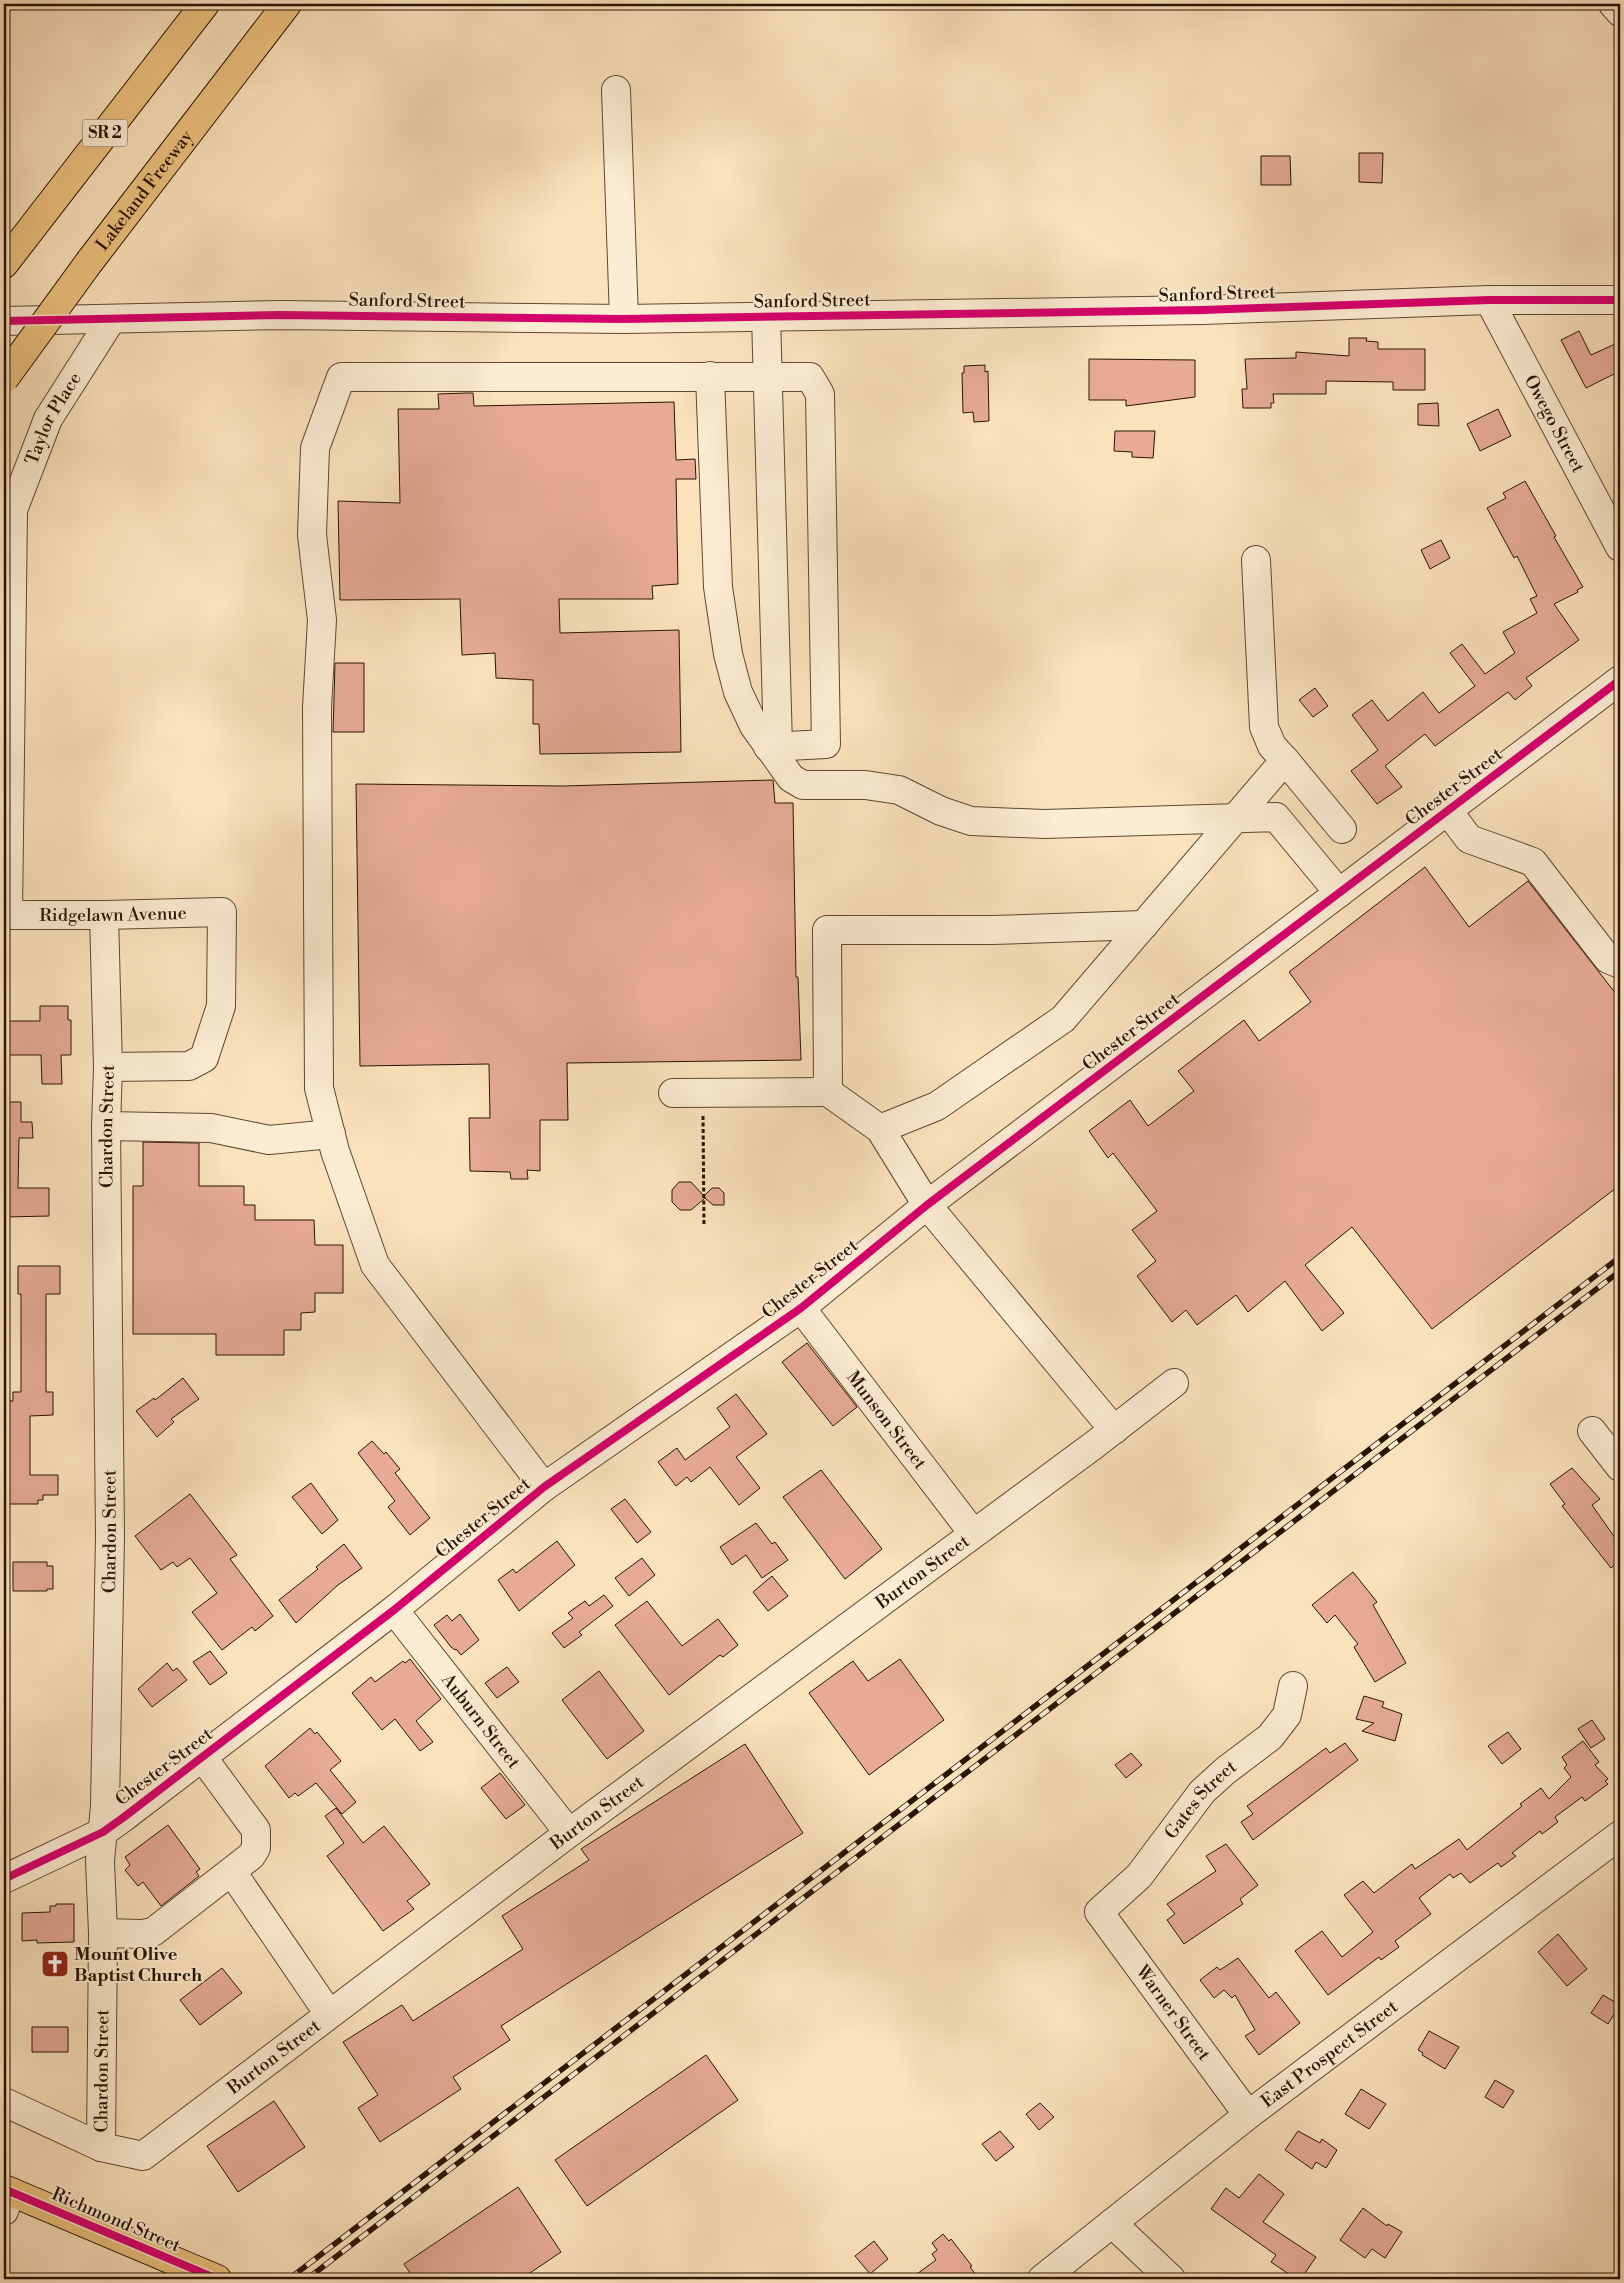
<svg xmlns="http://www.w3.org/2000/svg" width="1624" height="2283" viewBox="0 0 1624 2283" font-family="'Libre Bodoni',serif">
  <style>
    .building { fill: #e6aa97; stroke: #291402 }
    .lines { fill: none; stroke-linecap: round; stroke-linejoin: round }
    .minor-casing { stroke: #5d4830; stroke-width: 30 }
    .major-casing { stroke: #291402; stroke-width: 30 }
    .highway-casing { stroke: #291402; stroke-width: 30 }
    .path { stroke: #291402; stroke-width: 3; stroke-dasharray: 4 2.5; stroke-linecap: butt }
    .minor { stroke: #fcecd3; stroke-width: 28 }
    .major { stroke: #edc17e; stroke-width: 28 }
    .highway { stroke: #edc17e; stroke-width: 28 }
    .rail-casing { stroke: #291402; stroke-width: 5.5 }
    .rail { stroke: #fcecd3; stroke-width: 4; stroke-dasharray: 11; stroke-linecap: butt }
    .highway-bridge-casing { stroke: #291402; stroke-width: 30; stroke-linecap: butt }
    .highway-bridge { stroke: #edc17e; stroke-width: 28 }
    .cycleway-casing { stroke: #fcecd3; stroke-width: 11 }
    .cycleway { stroke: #d6006c; stroke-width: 8 }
    .labels { text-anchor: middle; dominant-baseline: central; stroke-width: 4; stroke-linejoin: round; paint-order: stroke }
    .shield { fill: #fcecd3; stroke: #685541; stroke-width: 1 }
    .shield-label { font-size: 16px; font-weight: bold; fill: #291402 }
    .street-label { font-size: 18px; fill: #291402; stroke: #fcecd3 }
    .poi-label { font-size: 18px; font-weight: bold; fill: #291402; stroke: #fcecd3; text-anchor: start }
  </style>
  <rect width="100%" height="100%" fill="#fae2bc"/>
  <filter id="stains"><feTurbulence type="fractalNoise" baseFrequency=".004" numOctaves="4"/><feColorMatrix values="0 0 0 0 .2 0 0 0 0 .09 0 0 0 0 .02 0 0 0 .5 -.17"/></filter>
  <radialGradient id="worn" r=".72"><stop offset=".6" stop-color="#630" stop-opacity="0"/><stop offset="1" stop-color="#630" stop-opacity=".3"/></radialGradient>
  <!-- building -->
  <path class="building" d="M1359 153H1383L1382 183 1359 182Z
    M1261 156H1290L1291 185H1261Z
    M1579 331 1591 355 1615 344 1620 354V371L1586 388 1561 340Z
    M1349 338H1367L1366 341 1378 342V349H1425V390H1393V382L1326 381V394H1273L1274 403H1271V408H1243L1242 389H1247L1245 359 1296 358V352L1349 356Z
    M1089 359 1195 360V397L1126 406V400H1089Z
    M985 365V372L988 371 989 421 974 422 973 412 963 413 962 373H964V366Z
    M467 393H473L474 406 674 402 676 460 695 459 696 479H676L678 584 652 586 653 599H559L560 633 679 630 681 752 540 754 539 724H533V680L496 678 495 653 462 655 460 599 340 600 338 501 400 503 398 409H439L438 394Z
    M1438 403 1439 426 1418 425V404Z
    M1498 409 1511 436 1480 451 1467 424Z
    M1115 431H1155L1153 458 1132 457V452L1114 451Z
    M1525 481 1556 536 1554 537 1583 587 1577 590 1578 592 1554 604 1579 640 1526 678 1532 686 1515 700 1508 692 1435 746 1425 734 1385 766 1402 787 1377 804 1351 771 1378 750 1352 715 1372 700 1388 721 1423 692 1439 713 1475 686 1450 653 1462 644 1485 674 1515 653 1503 632 1537 613 1530 599 1537 596 1517 556 1514 558 1487 508 1506 498 1503 493Z
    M1441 540 1450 558 1430 569 1421 550Z
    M335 663H364V732H333Z
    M1315 688 1328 706 1313 717 1299 700Z
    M773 780 775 803H793L796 977H798L801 1060 567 1063 568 1120H540V1171L527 1170 528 1179H511L510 1172 470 1171 469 1118H490L489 1064 360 1066 356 784 563 786Z
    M1425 867 1469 927 1528 881 1620 999V1185L1432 1329 1352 1227 1305 1265 1344 1313 1322 1331 1285 1281 1248 1312 1236 1295 1197 1325 1186 1310 1172 1322 1137 1276 1156 1261 1132 1230 1157 1211 1113 1153 1108 1158 1089 1131 1130 1100 1148 1126 1194 1091 1178 1071 1244 1020 1259 1041 1311 1002 1289 972Z
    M40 1006H68V1020H71V1055H61L62 1084H42L41 1055H4V1021H40Z
    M4 1102H21V1122H32L33 1138H19L18 1188H49V1216L5 1217Z
    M143 1142 199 1143V1186H244V1205H255V1220H314L315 1245H343V1293H315V1312L301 1313V1330H284V1355H216V1334H133V1186H143Z
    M679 1182H691L704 1196 712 1188H719L724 1193V1205H713L705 1198 691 1210H680L672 1202V1190Z
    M18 1266H60V1294H46V1392H53V1415L30 1416V1475H58V1495H43V1500H38V1504H4V1474H9L7 1401H13V1392H21V1294H18Z
    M807 1343 857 1407 833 1426 782 1362Z
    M183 1378 199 1399 171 1419 174 1422 157 1437 136 1411 154 1398 155 1400Z
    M736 1394 767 1434 736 1457 760 1488 739 1505 710 1467 691 1482 687 1477 676 1486 658 1462 677 1448 685 1460 730 1427 717 1408Z
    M372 1441 384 1454 386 1452 400 1469 395 1473 430 1518 410 1535 388 1507 395 1501 358 1453Z
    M1572 1468 1600 1499 1592 1505 1620 1545V1561L1611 1568 1562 1506 1565 1504 1550 1484Z
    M821 1470 882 1549 845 1579 783 1497Z
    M311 1483 338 1520 322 1534 292 1497Z
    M190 1494 237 1555 230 1559 273 1616 255 1631 252 1627 222 1650 192 1612 217 1593 190 1558 177 1567 173 1562 161 1570 135 1536Z
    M625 1499 651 1532 637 1543 611 1509Z
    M756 1523 772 1544 775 1542 788 1560 762 1578 746 1555 732 1565 720 1547Z
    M557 1541 575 1565 519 1611 498 1580 513 1569 516 1573Z
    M344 1544 362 1568 338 1585 296 1623 279 1600 318 1569 316 1567Z
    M642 1558 655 1575 629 1596 615 1578Z
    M13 1562H47V1566H53V1589H47V1591H13Z
    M1353 1572 1377 1602 1373 1605 1406 1663 1375 1682 1354 1647 1358 1644 1335 1615 1327 1623 1312 1605Z
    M772 1576 788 1596 768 1611 753 1592Z
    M604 1595 613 1606 579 1632 582 1635 564 1648 552 1633 573 1618 568 1613 585 1601 589 1606Z
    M647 1601 682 1646 718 1619 738 1645 723 1657 720 1655 669 1695 615 1625Z
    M460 1614 479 1640 461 1655 456 1649 455 1650 451 1647 434 1625 447 1615 452 1621Z
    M210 1651 227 1673 210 1685 193 1662Z
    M410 1659 441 1699 416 1721 433 1742 420 1751 395 1719 382 1730 352 1693 371 1677 375 1682 403 1661 405 1663Z
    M900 1659 944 1720 869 1775 809 1693 853 1661 868 1681Z
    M167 1663 173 1671 177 1668 187 1680 152 1707 138 1689Z
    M507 1667 519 1682 497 1698 485 1683Z
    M599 1671 644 1731 607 1759 562 1700Z
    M1364 1696 1384 1702 1382 1707 1402 1714 1395 1741 1362 1731 1374 1723 1356 1719Z
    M1592 1720 1605 1739 1591 1748 1578 1729Z
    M310 1728 315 1734 317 1732 341 1761 330 1770 356 1802 342 1814 316 1783 298 1796 295 1793 289 1798 265 1766Z
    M1508 1732 1521 1749 1502 1764 1488 1746Z
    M1583 1741 1599 1762 1595 1765 1608 1779 1605 1781 1608 1784 1585 1801 1582 1797 1555 1817 1558 1822 1542 1834 1540 1831 1512 1853 1516 1856 1501 1867 1498 1863 1470 1883 1461 1873 1453 1878 1450 1874 1419 1898 1431 1914 1395 1941 1399 1947 1381 1960 1379 1957 1328 1995 1295 1951 1322 1931 1342 1957 1373 1932 1344 1895 1363 1881 1374 1893 1412 1864 1415 1869 1459 1839 1467 1850 1522 1806 1520 1804 1541 1788 1549 1799 1571 1777 1564 1768 1567 1765 1562 1757Z
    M1345 1743 1358 1760 1253 1840 1241 1822 1253 1814 1247 1806 1326 1748 1330 1753Z
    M745 1744 803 1833 501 2026 510 2040 453 2077 461 2089 380 2142 358 2108 378 2095 343 2042 402 2005 413 2021 523 1949 502 1916 589 1860 581 1849Z
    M1131 1753 1142 1765 1126 1778 1115 1765Z
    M500 1773 525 1805 506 1819 481 1788Z
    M336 1808 363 1843 384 1826 430 1884 407 1901 414 1909 383 1931 327 1856 344 1843 325 1816Z
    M168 1825 200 1869 196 1872 199 1876 161 1906 143 1882 138 1886 125 1870 130 1865 125 1857Z
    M1226 1844 1258 1885 1240 1899 1243 1904 1184 1944 1167 1920 1175 1914 1167 1904 1216 1871 1206 1856Z
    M56 1904H74V1942L37 1943V1940L22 1941V1913L50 1912V1906H56Z
    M1558 1934 1587 1969 1567 1986 1538 1952Z
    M1238 1958 1269 1998 1276 1992 1300 2023 1259 2055 1245 2036 1255 2030 1235 1995 1232 1998 1224 1990 1214 1998 1200 1980 1217 1967 1220 1970Z
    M222 1968 242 1993 200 2025 180 2000Z
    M1603 1995 1620 2005 1608 2024 1591 2013Z
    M32 2027H68V2052H32Z
    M1429 2031 1459 2047 1445 2069 1422 2055 1423 2053 1418 2050Z
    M706 2055 738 2100 587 2206 555 2160Z
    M1495 2080 1514 2091 1503 2108 1485 2097Z
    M1361 2089 1386 2104 1369 2129 1345 2114Z
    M274 2101 305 2147 238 2192 207 2146Z
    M1040 2103 1054 2117 1039 2130 1026 2114Z
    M1000 2131 1014 2147 996 2161 982 2144Z
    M1298 2131 1320 2143 1322 2139 1337 2150 1326 2168 1316 2162 1312 2169 1285 2150Z
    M1259 2174 1284 2194 1263 2222 1316 2257 1301 2279H1296L1271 2262 1276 2255 1211 2209 1226 2188 1239 2198Z
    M518 2187 561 2252 521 2279H414L404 2264Z
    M1363 2208 1387 2226 1388 2224 1402 2232 1385 2258 1372 2249 1365 2258 1340 2240Z
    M943 2234 949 2241 951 2239 972 2266 970 2267 979 2279H910L936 2260 932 2254 937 2250 932 2243Z
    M874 2241 888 2259 870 2274 855 2256Z"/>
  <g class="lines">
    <defs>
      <g id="minor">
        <path d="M1613 4 1620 12"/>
        <path d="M616 90 624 319"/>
        <path id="s1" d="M1489 300 1620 547"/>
        <path d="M766 316 778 746"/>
        <path d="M4 321 280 315 624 319 1203 310 1489 300H1620"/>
        <path d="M710 376 718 587 728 654 738 692 754 726 791 778 803 785H865L899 790 941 811 971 821 1044 824 1276 817 1339 893"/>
        <path d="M1256 560 1264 727 1272 746 1285 760"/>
        <path d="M1448 811 1469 839 1533 862 1608 959 1620 964"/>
        <path id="s2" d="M4 915H104L222 912 221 1006 204 1058 189 1066 108 1067"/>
        <path id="s3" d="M8 915 13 510 48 419 111 320"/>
        <path d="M673 1093 828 1092"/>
        <path d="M106 1126 211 1128 269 1140 331 1134"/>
        <path d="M880 1129 937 1106 1063 1019 1285 760 1342 829"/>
        <path id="s4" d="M801 1308 973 1533"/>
        <path d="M1114 1430 927 1205 880 1129 828 1092 827 930H992L1144 925"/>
        <path d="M1592 1431 1620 1467"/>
        <path d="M544 1487 375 1265 335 1151 319 1088 317 707 322 620 312 535 315 448 341 377H810L820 394 826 744 768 747"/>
        <path id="s5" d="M394 1610 569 1833"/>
        <path d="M232 1872 329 2014"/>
        <path d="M4 1879 103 1832 124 1817 394 1610 544 1487 801 1308 927 1205 1620 680"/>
        <path d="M103 1933 142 1934 153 1932 251 1856 256 1848V1830L203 1758"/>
        <path id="s6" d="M4 2102 101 2147 143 2156 569 1833 1094 1445 1174 1383"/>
        <path id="s7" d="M1248 2115 1099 1912 1139 1876 1202 1792 1225 1771 1270 1737 1287 1715 1293 1686"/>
        <path id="s8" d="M101 2147 103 1933 100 1861 105 1806 110 1536 106 1126 108 1067 104 915"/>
        <path d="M4 2211 11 2192"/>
        <path d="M1112 2223 1171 2279"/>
        <path id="s9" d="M1042 2279 1248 2115 1620 1835"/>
      </g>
      <path id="major" d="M4 2189 217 2279"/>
      <g id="highway">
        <path id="s10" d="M90 261 287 4"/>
        <path d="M4 264 205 4"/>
      </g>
    </defs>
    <!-- minor casing -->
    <use href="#minor" class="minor-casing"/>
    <!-- major casing -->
    <use href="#major" class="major-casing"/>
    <!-- highway casing -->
    <use href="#highway" class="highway-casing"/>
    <!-- path -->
    <path class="path" d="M703 1116 704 1226"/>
    <!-- minor -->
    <use href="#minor" class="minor"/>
    <!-- major -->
    <use href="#major" class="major"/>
    <!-- highway -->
    <use href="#highway" class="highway"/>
    <defs>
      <path id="rail" d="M289 2279 1620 1257
        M307 2279 1620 1271"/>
    </defs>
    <!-- rail casing -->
    <use href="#rail" class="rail-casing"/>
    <!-- rail -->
    <use href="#rail" class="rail"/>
    <defs>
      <path id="highway-bridge" d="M4 379 90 261"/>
    </defs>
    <!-- highway-bridge casing -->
    <use href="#highway-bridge" class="highway-bridge-casing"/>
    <!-- highway-bridge -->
    <use href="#highway-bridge" class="highway-bridge"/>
    <defs>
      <path id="cycleway" d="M4 321 280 315 624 319 1203 310 1489 300H1620
        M4 1879 103 1832 124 1817 394 1610 544 1487 801 1308 927 1205 1620 680
        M4 2189 217 2279"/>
    </defs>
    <!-- cycleway casing -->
    <use href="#cycleway" class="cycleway-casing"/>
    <!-- cycleway -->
    <use href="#cycleway" class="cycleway"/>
  </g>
  <!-- icons -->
  <defs>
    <symbol id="church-square" viewBox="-11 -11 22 22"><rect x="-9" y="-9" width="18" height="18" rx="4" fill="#8f2418" stroke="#fcecd3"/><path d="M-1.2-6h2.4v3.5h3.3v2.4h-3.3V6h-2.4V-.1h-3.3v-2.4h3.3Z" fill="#fff"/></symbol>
  </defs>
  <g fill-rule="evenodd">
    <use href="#church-square" x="39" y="1948" width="32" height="32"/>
  </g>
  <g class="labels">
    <!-- shield labels -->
    <rect class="shield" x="82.5" y="119.5" width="45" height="27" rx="4"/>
    <g class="shield-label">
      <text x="105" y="133">SR 2</text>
    </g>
    <!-- street labels -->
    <g class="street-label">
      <text stroke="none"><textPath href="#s10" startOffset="89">Lakeland Freeway</textPath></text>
      <text transform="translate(1217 294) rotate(-2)">Sanford Street</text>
      <text transform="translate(407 301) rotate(1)">Sanford Street</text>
      <text transform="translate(812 301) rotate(-1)">Sanford Street</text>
      <text stroke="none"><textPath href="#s3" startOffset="505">Taylor Place</textPath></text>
      <text stroke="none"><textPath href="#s1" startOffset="140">Owego Street</textPath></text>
      <text transform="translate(1454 787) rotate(-37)">Chester Street</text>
      <text stroke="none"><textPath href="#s2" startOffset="109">Ridgelawn Avenue</textPath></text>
      <text transform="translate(1131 1032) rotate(-37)">Chester Street</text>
      <text stroke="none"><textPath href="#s8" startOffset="1021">Chardon Street</textPath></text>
      <text transform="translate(810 1279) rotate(-38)">Chester Street</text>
      <text stroke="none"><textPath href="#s4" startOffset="141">Munson Street</textPath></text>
      <text transform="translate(483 1518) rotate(-39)">Chester Street</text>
      <text stroke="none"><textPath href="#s8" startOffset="616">Chardon Street</textPath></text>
      <text stroke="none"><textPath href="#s6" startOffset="1124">Burton Street</textPath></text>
      <text stroke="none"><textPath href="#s5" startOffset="141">Auburn Street</textPath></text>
      <text transform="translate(164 1767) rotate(-37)">Chester Street</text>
      <text stroke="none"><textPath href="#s7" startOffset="404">Gates Street</textPath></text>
      <text stroke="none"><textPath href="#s6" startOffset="719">Burton Street</textPath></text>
      <text transform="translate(1173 2013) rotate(54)">Warner Street</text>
      <text stroke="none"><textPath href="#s9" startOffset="365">East Prospect Street</textPath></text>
      <text stroke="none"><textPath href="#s6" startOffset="314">Burton Street</textPath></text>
      <text stroke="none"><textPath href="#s8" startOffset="76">Chardon Street</textPath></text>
      <text transform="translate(116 2220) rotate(23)">Richmond Street</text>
    </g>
    <!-- poi labels -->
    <g class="poi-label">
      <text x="74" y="1954">Mount Olive<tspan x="74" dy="21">Baptist Church</tspan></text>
    </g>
  </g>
  <!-- margin -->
  <rect width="1624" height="2283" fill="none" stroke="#fae2bc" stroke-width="20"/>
  <rect x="5" y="5" width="1614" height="2273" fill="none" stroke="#291402" stroke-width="2.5"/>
  <rect x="10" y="10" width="1604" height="2263" fill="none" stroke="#291402"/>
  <rect width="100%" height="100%" filter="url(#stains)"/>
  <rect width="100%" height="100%" fill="url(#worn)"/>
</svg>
